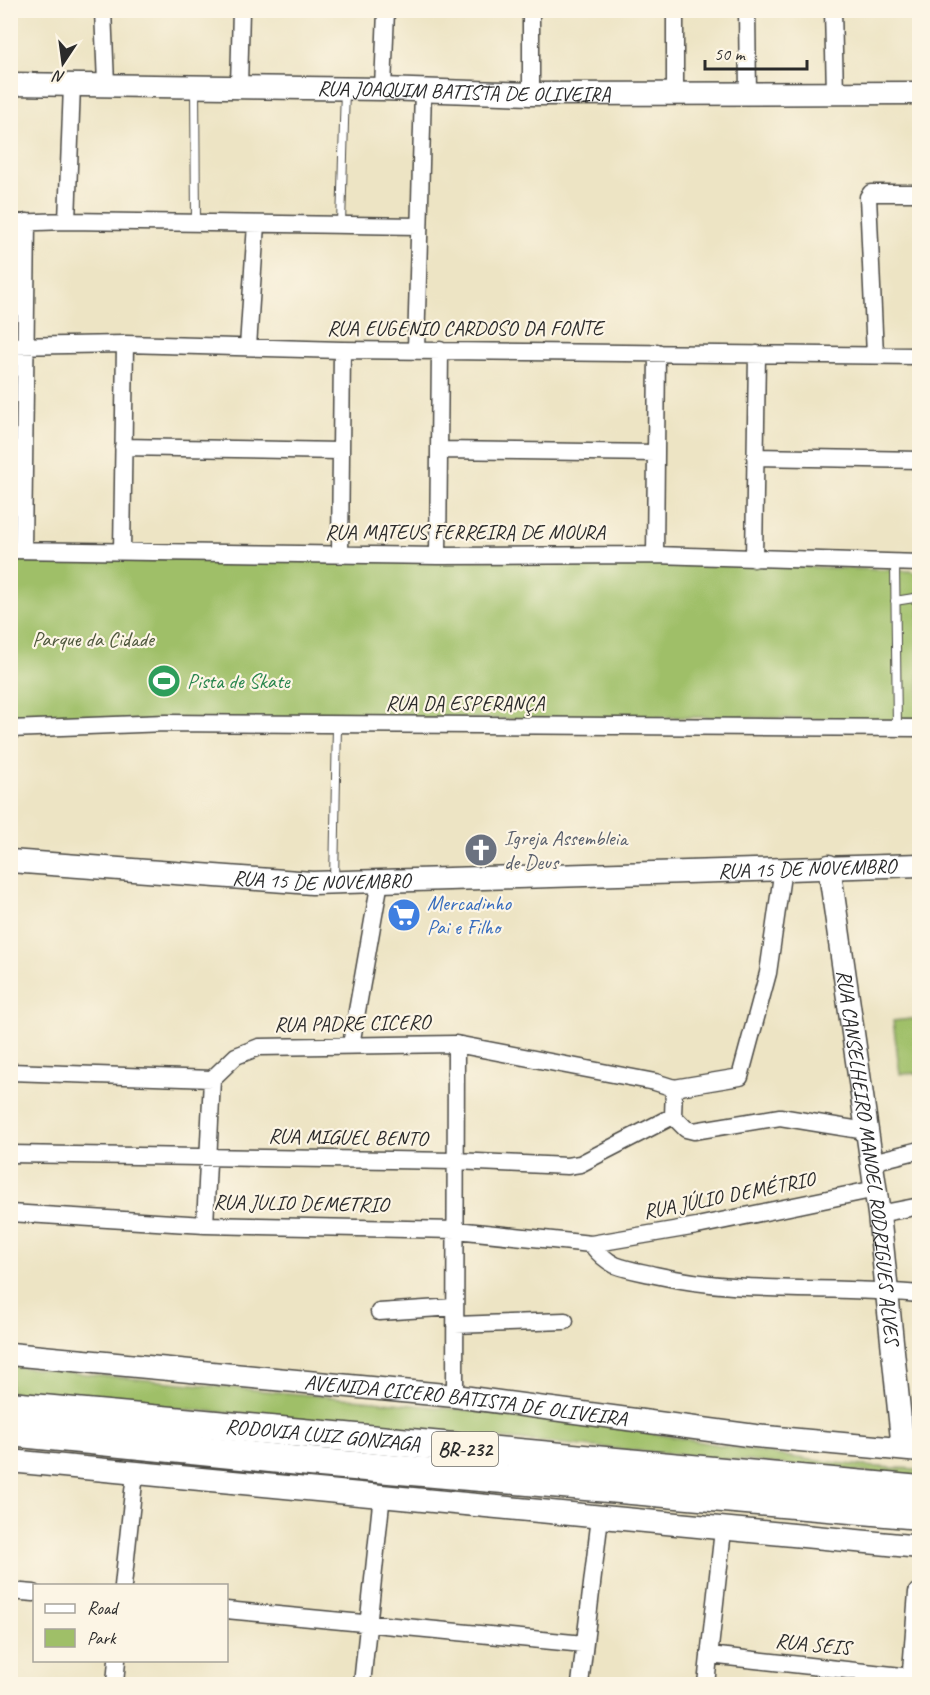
<svg xmlns="http://www.w3.org/2000/svg" width="930" height="1695" viewBox="0 0 930 1695" font-family="Caveat,sans-serif">
  <style>
    .green { fill: #9fbf68; stroke: #65754a; stroke-width: 1.5 }
    .lines { fill: none; stroke-linecap: round; stroke-linejoin: round }
    .lane-casing { stroke: #484742; stroke-width: 10 }
    .street-casing { stroke: #484742; stroke-width: 19 }
    .secondary-casing { stroke: #484742; stroke-width: 25 }
    .highway-casing { stroke: #484742; stroke-width: 31 }
    .lane { stroke: #fff; stroke-width: 8 }
    .street { stroke: #fff; stroke-width: 16 }
    .secondary { stroke: #fff; stroke-width: 22 }
    .highway { stroke: #fff; stroke-width: 28 }
    .labels { text-anchor: middle; dominant-baseline: central; stroke-width: 4.5; stroke-linejoin: round; paint-order: stroke }
    .shield { fill: #fcf5e5; stroke: #6a6863; stroke-width: 1.5 }
    .shield-label { font-size: 20px; font-weight: bold; fill: #2b2b2b }
    .street-label { font-size: 21px; fill: #2b2b2b; stroke: #fcf5e5 }
    .park-label { font-size: 21px; fill: #4e573d; stroke: #fcf5e5 }
    .leisure-label { font-size: 21px; fill: #27864d; stroke: #fcf5e5; text-anchor: start }
    .worship-label { font-size: 21px; fill: #5b616d; stroke: #fcf5e5; text-anchor: start }
    .shop-label { font-size: 21px; fill: #366cbe; stroke: #fcf5e5; text-anchor: start }
  </style>
  <rect width="100%" height="100%" fill="#fcf5e5"/>
  <filter id="ink" filterUnits="userSpaceOnUse"><feTurbulence type="fractalNoise" baseFrequency=".0167" numOctaves="2"/><feDisplacementMap in="SourceGraphic" scale="12" xChannelSelector="R" yChannelSelector="G"/><feConvolveMatrix kernelMatrix="1 2 1 2 8 2 1 2 1" color-interpolation-filters="sRGB"/></filter>
  <filter id="wash" filterUnits="userSpaceOnUse"><feTurbulence type="fractalNoise" baseFrequency=".008" numOctaves="4" result="noise"/><feDisplacementMap in="SourceGraphic" scale="24" xChannelSelector="R" yChannelSelector="G"/><feGaussianBlur stdDeviation="1.35" result="paint"/><feColorMatrix in="noise" values="0 0 0 0 0 0 0 0 0 0 0 0 0 0 0 0 0 1.4 0 .05"/><feComposite in="paint" operator="in"/></filter>
  <g filter="url(#wash)">
    <rect width="100%" height="100%" fill="#ede4c4"/>
    <!-- green -->
    <path class="green" d="M10 557 642 560 910 571 919 574V723L736 717 11 722Z
      M919 1018V1073L900 1074 893 1021Z
      M11 1366C201 1387 392 1400 583 1423 695 1437 806 1467 919 1469V1477L11 1393Z"/>
  </g>
  <g filter="url(#ink)">
    <g class="lines">
      <defs>
        <path id="lane" d="M195 87 196 222
          M341 224 345 89
          M895 563 897 728
          M895 601 920 597
          M334 881 337 725"/>
        <path id="street" d="M103 10 106 84
          M531 10V94
          M747 10 748 95
          M833 10 835 93
          M239 86 241 10
          M383 89 386 10
          M675 95V10
          M67 221 72 85
          M10 223 67 221 419 226
          M10 346 125 344 342 350 920 356
          M248 347 256 224
          M416 350 423 90
          M875 355 868 197 871 193H920
          M123 447 339 451
          M440 450 656 453
          M755 457 920 460
          M10 550 438 556 655 555 920 563
          M23 550 27 222
          M122 552 125 344
          M340 555 342 350
          M655 555 657 352
          M438 556 440 350
          M754 559 757 354
          M10 729 166 723 920 728
          M351 1045 380 881
          M10 1072 212 1079 236 1056 259 1047 456 1044 655 1082 674 1088 673 1116
          M674 1088 740 1077 768 973 783 868
          M673 1116 686 1129 694 1131 780 1117 866 1131
          M10 1154 455 1161 567 1166 580 1164 673 1116
          M872 1162 920 1150
          M10 1213 205 1225 456 1230 591 1244 697 1226 876 1189
          M879 1214 920 1206
          M205 1225 212 1079
          M591 1244C598 1253 605 1260 615 1265 628 1270 642 1272 655 1275 742 1295 831 1285 920 1294
          M379 1312 455 1307
          M455 1325 565 1321
          M455 1396 456 1044
          M123 1586 135 1473
          M10 1591 34 1593
          M226 1610 584 1644
          M709 1655 911 1677
          M115 1684 117 1660
          M362 1684 382 1494
          M580 1684 600 1517
          M706 1684 723 1530
          M910 1684 917 1592"/>
        <g id="secondary">
          <path id="s1" d="M10 84 383 89 531 94 920 93"/>
          <path id="s2" d="M10 861 312 883 920 865"/>
          <path id="s3" d="M829 866 879 1214 903 1449"/>
          <path id="s4" d="M10 1354 455 1396 755 1436 920 1451"/>
          <path d="M10 1461 920 1547"/>
        </g>
        <g id="highway">
          <path id="s5" d="M10 1406 920 1490"/>
          <path d="M10 1432 320 1463 920 1515"/>
        </g>
      </defs>
      <!-- lane casing -->
      <use href="#lane" class="lane-casing"/>
      <!-- street casing -->
      <use href="#street" class="street-casing"/>
      <!-- secondary casing -->
      <use href="#secondary" class="secondary-casing"/>
      <!-- highway casing -->
      <use href="#highway" class="highway-casing"/>
      <!-- lane -->
      <use href="#lane" class="lane"/>
      <!-- street -->
      <use href="#street" class="street"/>
      <!-- secondary -->
      <use href="#secondary" class="secondary"/>
      <!-- highway -->
      <use href="#highway" class="highway"/>
    </g>
  </g>
  <!-- icons -->
  <defs>
    <symbol id="stadium-disc" viewBox="-11 -11 22 22"><circle r="9.5" fill="#2e9e5b" stroke="#fcf5e5"/><path d="M0-5a6.5 5 0 1 0 0 10a6.5 5 0 1 0 0-10ZM-3.5-1.8h7v3.6h-7Z" fill="#fff"/></symbol>
    <symbol id="church-disc" viewBox="-11 -11 22 22"><circle r="9.5" fill="#6b7280" stroke="#fcf5e5"/><path d="M-1.2-6h2.4v3.5h3.3v2.4h-3.3V6h-2.4V-.1h-3.3v-2.4h3.3Z" fill="#fff"/></symbol>
    <symbol id="supermarket-disc" viewBox="-11 -11 22 22"><circle r="9.5" fill="#3f7fe0" stroke="#fcf5e5"/><path d="M-6-5.5h2.5l.6 2H6L4.5 2H-2.5L-4.4-4H-6ZM-1.5 3.2a1.3 1.3 0 1 0 .1 0ZM3 3.2a1.3 1.3 0 1 0 .1 0Z" fill="#fff"/></symbol>
  </defs>
  <g fill-rule="evenodd">
    <use href="#stadium-disc" x="145" y="662" width="38" height="38"/>
    <use href="#church-disc" x="462" y="831" width="38" height="38"/>
    <use href="#supermarket-disc" x="385" y="896" width="38" height="38"/>
  </g>
  <g class="labels">
    <!-- shield labels -->
    <rect class="shield" x="432" y="1432" width="66" height="34" rx="4.5"/>
    <g class="shield-label">
      <text x="465" y="1449">BR-232</text>
    </g>
    <!-- street labels -->
    <g class="street-label">
      <text stroke="none"><textPath href="#s1" startOffset="454">RUA JOAQUIM BATISTA DE OLIVEIRA</textPath></text>
      <text x="465" y="328">RUA EUGENIO CARDOSO DA FONTE</text>
      <text x="465" y="532">RUA MATEUS FERREIRA DE MOURA</text>
      <text x="465" y="703">RUA DA ESPERANÇA</text>
      <text stroke="none"><textPath href="#s2" startOffset="798">RUA 15 DE NOVEMBRO</textPath></text>
      <text stroke="none"><textPath href="#s2" startOffset="312">RUA 15 DE NOVEMBRO</textPath></text>
      <text transform="translate(352 1023) rotate(-1)">RUA PADRE CICERO</text>
      <text transform="translate(348 1137) rotate(1)">RUA MIGUEL BENTO</text>
      <text stroke="none"><textPath href="#s3" startOffset="294">RUA CANSELHEIRO MANOEL RODRIGUES ALVES</textPath></text>
      <text transform="translate(729 1195) rotate(-11)">RUA JÚLIO DEMÉTRIO</text>
      <text transform="translate(301 1203) rotate(1)">RUA JULIO DEMETRIO</text>
      <text stroke="none"><textPath href="#s4" startOffset="458">AVENIDA CICERO BATISTA DE OLIVEIRA</textPath></text>
      <text stroke="none"><textPath href="#s5" startOffset="314">RODOVIA LUIZ GONZAGA</textPath></text>
      <text transform="translate(813 1644) rotate(6)">RUA SEIS</text>
    </g>
    <!-- park labels -->
    <g class="park-label">
      <text x="93" y="639">Parque da Cidade</text>
    </g>
    <!-- leisure labels -->
    <g class="leisure-label">
      <text x="187" y="681">Pista de Skate</text>
    </g>
    <!-- worship labels -->
    <g class="worship-label">
      <text x="504" y="838">Igreja Assembleia<tspan x="504" dy="24">de Deus</tspan></text>
    </g>
    <!-- shop labels -->
    <g class="shop-label">
      <text x="427" y="903">Mercadinho<tspan x="427" dy="24">Pai e Filho</tspan></text>
    </g>
  </g>
  <!-- margin -->
  <rect width="930" height="1695" fill="none" stroke="#fcf5e5" stroke-width="36"/>
  <!-- legend -->
  <rect x="33" y="1584" width="195" height="78" fill="#fcf5e5" stroke="#a8a49b" stroke-width="1.5"/>
  <rect x="45" y="1604" width="30" height="9" fill="#ffffff" stroke="#a8a49b" stroke-width="1.5"/>
  <text x="87" y="1614" font-size="18" fill="#2b2b2b">Road</text>
  <rect x="45" y="1629" width="30" height="18" fill="#9fbf68" stroke="#a8a49b" stroke-width="1.5"/>
  <text x="87" y="1644" font-size="18" fill="#2b2b2b">Park</text>
  <!-- north arrow -->
  <g transform="translate(63 63) rotate(193)" stroke="#fcf5e5" stroke-width="4.5" paint-order="stroke">
  <path d="M0-4.5L10 22L0 15L-10 22Z" fill="#2b2b2b"/>
  <text y="-9" font-size="16" font-weight="bold" text-anchor="middle" fill="#2b2b2b">N</text>
  </g>
  <!-- scale -->
  <path d="M705 60v9h102v-9" fill="none" stroke="#2b2b2b" stroke-width="3"/>
  <text x="714" y="60" font-size="18" fill="#2b2b2b" stroke="#fcf5e5" stroke-width="4.5" paint-order="stroke">50 m</text>
</svg>
